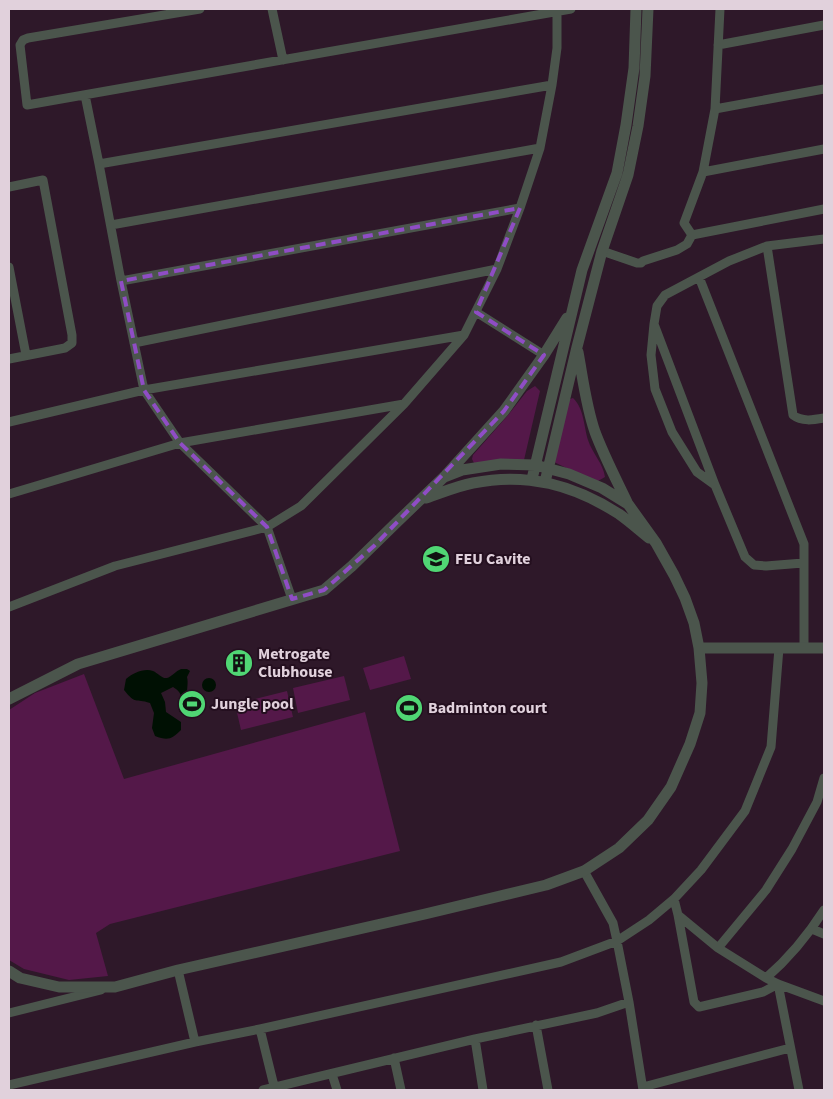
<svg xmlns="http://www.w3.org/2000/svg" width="833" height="1099" viewBox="0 0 833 1099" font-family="'Source Sans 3',sans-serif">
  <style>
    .green { fill: #541849 }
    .water { fill: #001003 }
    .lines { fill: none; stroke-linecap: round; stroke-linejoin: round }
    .minor { stroke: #4b554c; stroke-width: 9 }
    .tertiary { stroke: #4b554c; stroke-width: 11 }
    .marked { fill: none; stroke: #8f4dc5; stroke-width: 4; stroke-dasharray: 10 6; stroke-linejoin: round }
    .labels { text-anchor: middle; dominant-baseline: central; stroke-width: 4; stroke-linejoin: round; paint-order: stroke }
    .poi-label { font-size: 16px; font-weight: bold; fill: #e1d1dc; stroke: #240f1f; text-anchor: start }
  </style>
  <rect width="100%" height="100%" fill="#2e1829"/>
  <!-- green -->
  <path class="green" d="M535 386 540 391 524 460 474 463 472 459 473 455 509 414 527 391Z
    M573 398C584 408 584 427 588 440 592 453 603 463 605 477L598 481 587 478 552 461 567 400Z
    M404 656 411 679 370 690 363 668Z
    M84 674 124 779 365 712 400 851 110 924 96 933 108 976 69 980 24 969 9 960V710L35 693Z
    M344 676 350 700 298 713 293 688Z
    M287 691 293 717 241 730 235 704Z"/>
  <!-- water -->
  <path class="water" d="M181 669H187L190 671 187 677C190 689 180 698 201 699L204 704C198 713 192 716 182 714L179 711C179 699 186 695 173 687L161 693 165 702 166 712 181 722V730C172 739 168 741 155 736L152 728 154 713 150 703C135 698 136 705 124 690L126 679C133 673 144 668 153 671 158 673 162 679 167 678 171 677 176 671 181 669Z
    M202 685a7 7 0 1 1 14 0a7 7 0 1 1-14 0Z"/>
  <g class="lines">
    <!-- minor -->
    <path class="minor" d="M200 9 28 38 23 40 20 45 27 105 571 9
      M272 9 283 60
      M718 45 824 25
      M85 95 99 164 121 281 144 390 180 443 267 527 292 599
      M715 109 824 89
      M99 164 552 85
      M703 172 824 149
      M9 187 43 180 72 335V343L65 348 9 359
      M111 225 540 148
      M692 235 684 223 703 172 715 109 720 9
      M692 235 824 209
      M767 246 793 415C802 422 813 420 824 418
      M602 251 637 263H641L643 261 677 250 687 244 692 235
      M9 267 26 355
      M699 277 804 544V648
      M121 281 520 208
      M476 312 544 355
      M654 324 715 485 697 472 672 432 655 389 651 355 654 324 657 306 665 295 729 261 767 246 824 239
      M134 343 497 269
      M9 422 144 390 464 335
      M715 485 745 557 754 565 766 566 803 563
      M9 494 180 443 404 404
      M9 607 115 566 267 527 301 506 404 404 464 335 497 269 520 208 540 148 552 85 557 48V11
      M584 871 613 923 617 941 629 1002 643 1090
      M674 899 678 915 718 948 766 978 778 984 824 1001
      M678 915 694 1002 699 1007 763 992 778 984 799 1090
      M812 929 824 934
      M718 948 766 890 792 849 817 802 824 778
      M178 970 195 1042
      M766 978C788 959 808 935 824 910
      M9 1013 101 990
      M536 1025 548 1090
      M260 1029 275 1090
      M475 1039 483 1090
      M394 1058 401 1090
      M332 1074 337 1090
      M9 1085 195 1042 260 1029 561 962 617 941 649 920 674 899 701 870 745 811 771 747 779 648
      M643 1087 790 1048
      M263 1090 475 1039 597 1013 629 1002"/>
    <!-- tertiary -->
    <path class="tertiary" d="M578 352C583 379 586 406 595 432 604 456 616 479 627 502
      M446 475 504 411 544 355 567 318
      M532 479 582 270 617 173 626 125 634 68 636 9
      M545 482 577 347 602 251 628 175 638 126 645 76 648 9
      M426 498C441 493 457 486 473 483 527 472 574 485 619 514 629 521 639 530 649 538
      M699 648H824
      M9 699 78 664 324 590 352 566 397 522 444 477 462 470 501 464 535 465 569 474 602 488 628 504 656 543 674 575 685 598 694 623 699 648 702 683 700 713 690 744 671 787 648 820 619 848 584 871 546 885 425 914 178 970 115 987H59L20 978 9 971"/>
  </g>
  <!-- marked area -->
  <path class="marked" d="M520 208 476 312 544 355 504 411 374 546 324 590 292 599 267 527 180 443 144 390 121 281Z"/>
  <!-- icons -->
  <defs>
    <symbol id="university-disc" viewBox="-11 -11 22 22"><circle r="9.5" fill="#50d674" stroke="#240f1f"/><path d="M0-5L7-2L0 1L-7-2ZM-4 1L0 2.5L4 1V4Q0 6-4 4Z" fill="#111"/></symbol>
    <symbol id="building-disc" viewBox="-11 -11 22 22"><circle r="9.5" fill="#50d674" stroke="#240f1f"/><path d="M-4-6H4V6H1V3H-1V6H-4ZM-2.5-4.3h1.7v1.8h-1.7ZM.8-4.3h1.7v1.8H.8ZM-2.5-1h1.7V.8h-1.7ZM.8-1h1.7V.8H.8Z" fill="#111"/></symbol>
    <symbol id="stadium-disc" viewBox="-11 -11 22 22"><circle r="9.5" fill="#50d674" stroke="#240f1f"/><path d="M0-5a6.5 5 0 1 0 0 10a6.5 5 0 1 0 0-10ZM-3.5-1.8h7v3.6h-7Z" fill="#111"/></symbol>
  </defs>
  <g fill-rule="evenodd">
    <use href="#university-disc" x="420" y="543" width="32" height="32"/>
    <use href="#building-disc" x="223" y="647" width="32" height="32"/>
    <use href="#stadium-disc" x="176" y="688" width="32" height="32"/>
    <use href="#stadium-disc" x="393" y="692" width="32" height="32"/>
  </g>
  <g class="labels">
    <!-- poi labels -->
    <g class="poi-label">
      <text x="455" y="559">FEU Cavite</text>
      <text x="258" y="654">Metrogate<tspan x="258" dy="18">Clubhouse</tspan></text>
      <text x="211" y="704">Jungle pool</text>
      <text x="428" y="708">Badminton court</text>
    </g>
  </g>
  <!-- border -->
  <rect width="833" height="1099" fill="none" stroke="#e1d1dc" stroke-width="20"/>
</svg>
